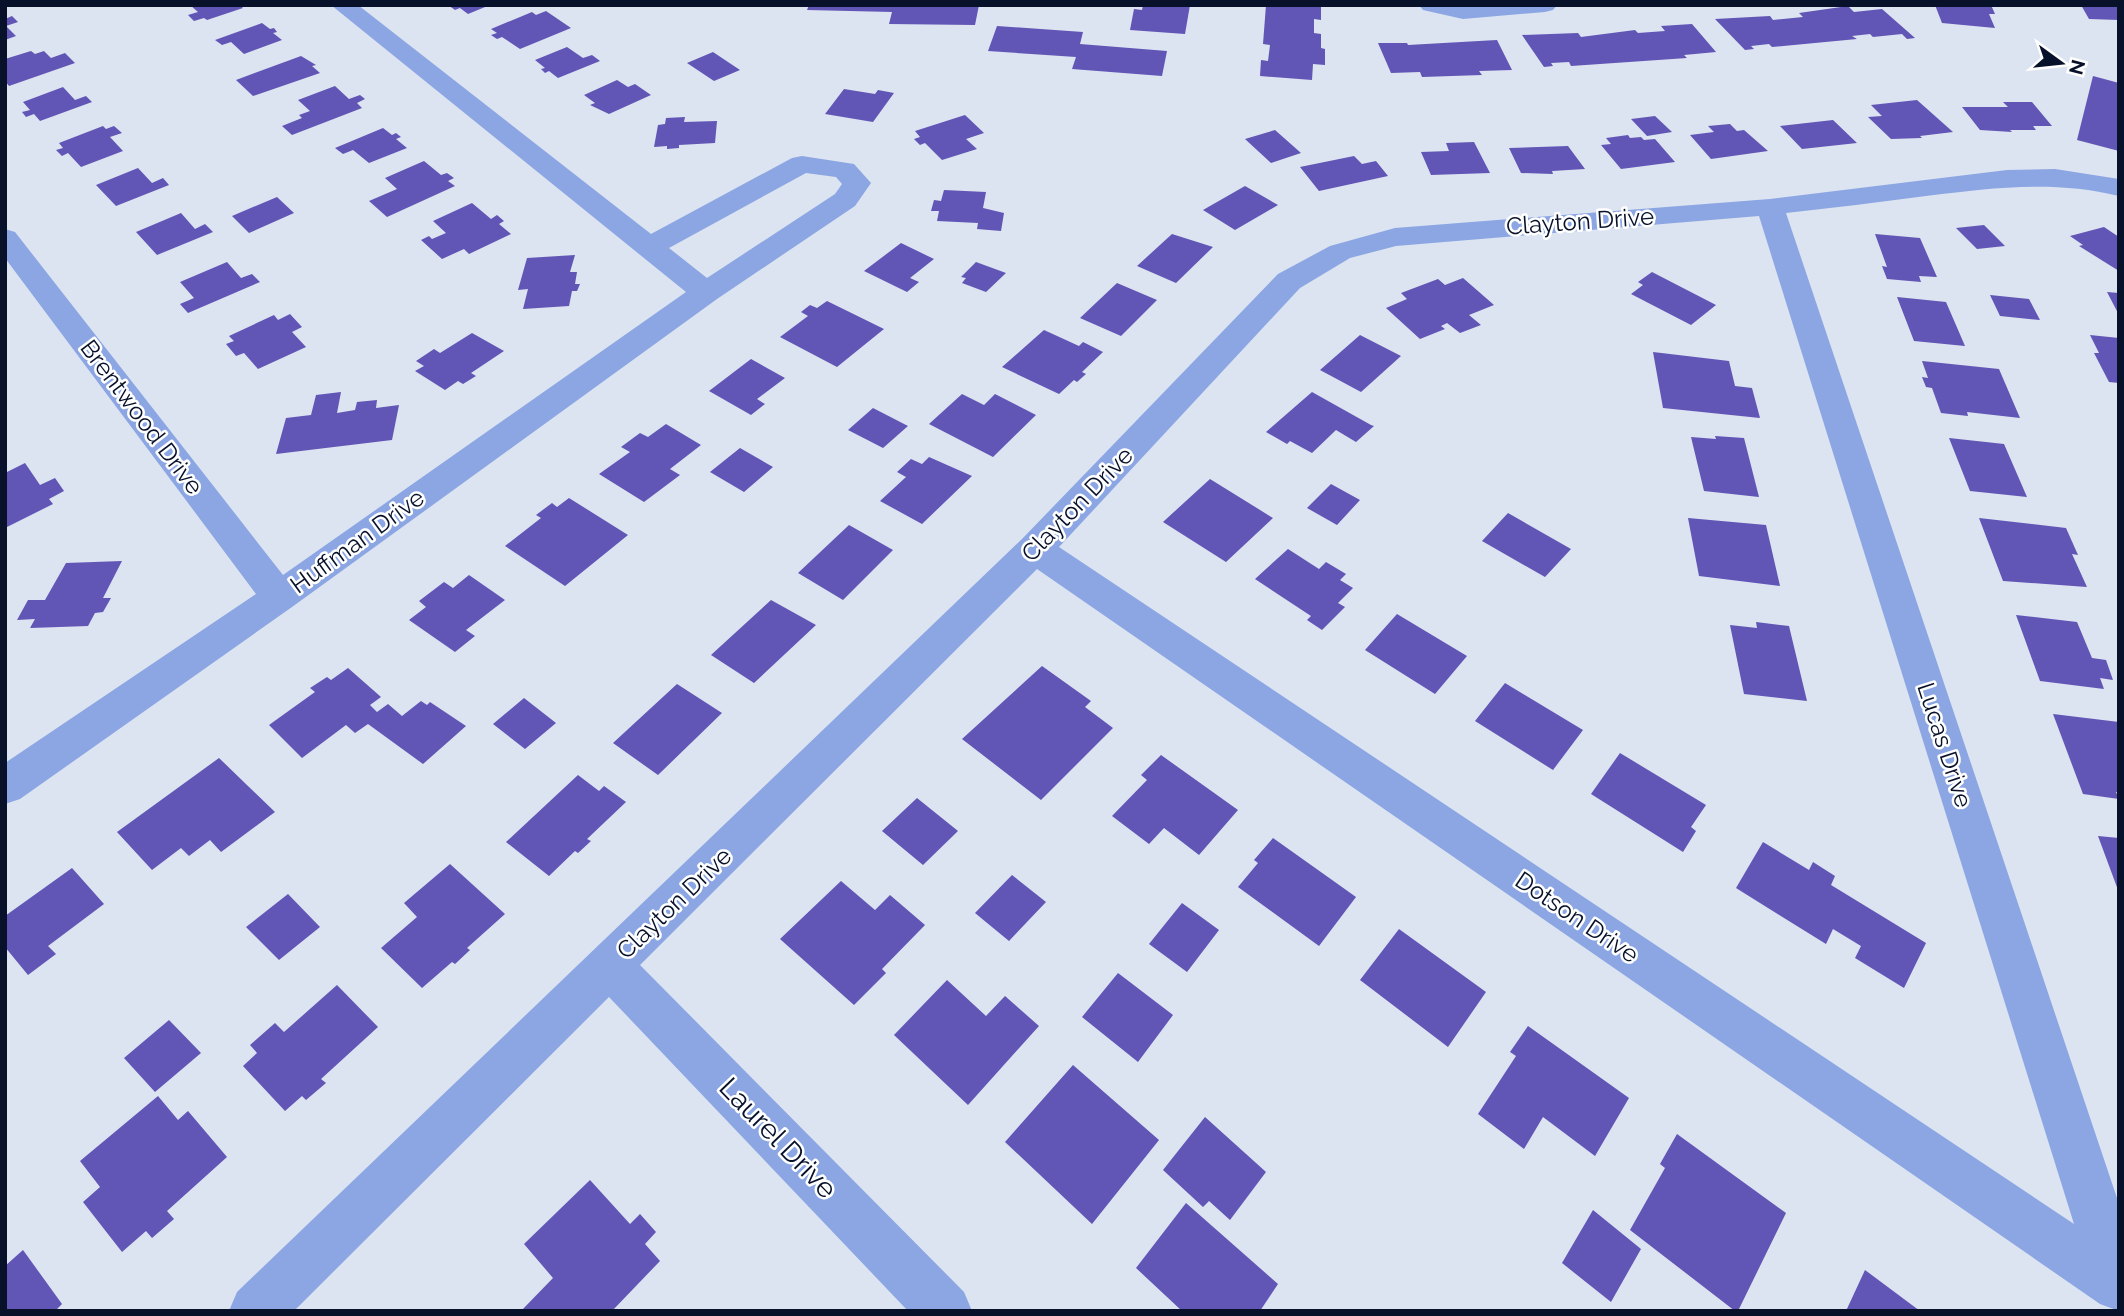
<svg xmlns="http://www.w3.org/2000/svg" width="2124" height="1316" viewBox="0 0 2124 1316" font-family="Raleway,sans-serif">
  <style>
    .building { fill: #6155b5 }
    .lines { fill: none; stroke-linecap: round; stroke-linejoin: round }
    .street { fill: #8ba6e2; fill-rule: evenodd }
    .labels { text-anchor: middle; dominant-baseline: central; stroke-width: 5; stroke-linejoin: round; paint-order: stroke }
    .street-label { font-size: 24px; fill: #07112a; stroke: #fff }
    .near-street-label { font-size: 28px; fill: #07112a; stroke: #fff }
  </style>
  <rect width="100%" height="100%" fill="#dce3f1"/>
  <!-- building -->
  <path class="building" d="M190 5H240L243 8 207 20 204 18 194 21 188 15 198 12Z
    M448 5H490L468 14 460 8 455 10Z
    M809 5H979L975 25 889 24 892 12 807 10Z
    M1143 5H1190L1185 34 1130 30 1134 9 1142 10Z
    M1266 5H1321V20L1314 19V33L1321 34V48L1325 49V65L1313 64 1312 80 1260 76 1261 60 1268 61 1270 45 1263 44Z
    M1935 5H1991L1995 14H1989L1995 28 1942 23Z
    M2081 5H2119V20L2089 19Z
    M1848 6 1854 12 1882 9 1915 38 1907 39 1902 34 1873 37 1870 34 1852 36 1857 39 1772 47 1769 44 1751 46 1754 49 1745 50 1715 19 1770 16 1773 20 1803 17 1799 13Z
    M546 11 571 28 520 49 502 37 497 39 491 35 497 33 491 29 532 12 536 15Z
    M12 16 18 22 6 26 16 36 5 40V19Z
    M262 23 270 29 274 28 277 32 273 33 282 40 244 54 231 42 222 45 215 40Z
    M1692 24 1716 52 1684 55 1687 58 1571 66 1569 62 1551 63 1553 66 1544 67 1522 35 1578 33 1581 37 1635 30 1638 33 1665 31 1661 26Z
    M997 26 1083 32 1080 44 1167 51 1162 76 1072 69 1076 57 988 51Z
    M1497 40 1512 70 1479 71 1482 75 1422 77 1420 72 1391 73 1378 43H1407L1408 45Z
    M567 47 583 58 592 55 600 61 558 78 549 71 545 73 541 69 545 68 535 60Z
    M31 51 35 54 44 51 51 58 65 53 75 63 9 86 5 81V59Z
    M713 52 740 70 714 81 687 63Z
    M301 56 316 65 312 66 320 73 253 96 236 80Z
    M2093 76 2119 83V151L2077 140Z
    M617 80 628 87 635 84 651 95 609 114 590 105 595 103 584 95Z
    M335 86 349 99 360 95 365 99 357 103 362 108 292 135 282 126 302 118 299 115 310 111 298 100Z
    M63 87 75 100 86 96 92 102 40 121 34 114 26 117 22 112 30 110 23 102Z
    M844 89 875 94 878 90 894 93 873 122 825 114Z
    M1917 100 1953 132 1920 136 1922 138 1891 139 1868 117 1882 116 1871 105Z
    M2003 102H2032L2052 126H2033L2036 130H2010L2012 132 1980 130 1962 107H2008Z
    M965 115 984 133 966 139 977 149 942 160 925 143 920 145 914 139 920 137 915 131Z
    M1655 116 1672 132 1647 136 1631 119Z
    M685 117 684 122 717 121 715 143 679 145V148L667 149V146L654 147 658 125 665 124 666 118Z
    M1833 120 1857 143 1802 149 1780 126Z
    M1730 124 1737 131 1744 130 1768 151 1711 159 1690 135 1714 132 1708 126Z
    M103 126 106 129 114 126 122 133 110 137 123 151 81 167 68 153 62 156 56 150 63 148 59 143Z
    M383 128 392 135 396 133 401 137 396 139 407 148 369 163 353 150 343 154 335 148Z
    M1275 130 1301 153 1271 163 1245 139Z
    M1628 135 1630 138 1641 137 1644 140 1655 139 1675 162 1621 169 1601 145 1611 144 1606 138Z
    M1474 142 1490 173 1431 175 1421 152 1449 151 1446 143Z
    M1568 146 1585 169 1552 171 1553 174 1521 173 1509 148Z
    M1354 156 1362 164 1376 161 1388 176 1319 191 1300 167Z
    M424 161 441 175 447 173 454 178 448 181 455 186 387 217 369 201 397 189 385 178Z
    M138 168 152 183 163 178 169 185 116 206 96 185Z
    M1245 186 1278 205 1235 230 1203 210Z
    M944 190 986 192 983 208 1004 213 1001 231 977 229 978 223 937 221 939 211H931L934 200 941 201Z
    M277 197 294 213 249 233 232 216Z
    M472 203 491 219 497 215 504 221 499 224 511 234 469 254 464 249 442 259 421 240 429 236 432 239 446 233 433 221Z
    M181 213 195 229 205 224 213 232 157 255 136 232Z
    M1984 225 2005 246 1977 249 1956 228Z
    M2104 227 2119 237V271L2079 246 2083 245 2070 236Z
    M1172 234 1213 247 1176 283 1137 266Z
    M1875 234 1920 238 1937 277 1919 276 1921 282 1887 279 1882 266 1887 267Z
    M901 243 934 259 910 278 919 282 907 292 864 271Z
    M575 255 570 272H577L575 284H580L577 291H572L569 306 523 309 528 289 518 290 527 258Z
    M227 262 241 278 252 274 260 282 188 313 180 304 194 298 180 282Z
    M976 262 1006 273 986 292 962 283 966 278 961 277Z
    M1652 272 1716 305 1691 325 1631 294 1643 285 1638 282Z
    M1463 278 1494 305 1469 315 1481 325 1460 333 1447 323 1441 326 1445 329 1420 339 1386 308 1407 299 1401 293 1438 279 1445 285Z
    M1117 283 1157 300 1121 336 1080 318Z
    M2107 292 2119 293V315Z
    M1990 295 2029 299 2040 320 2000 316Z
    M1897 297 1946 302 1965 346 1914 341Z
    M827 301 884 329 837 367 780 337 808 316 801 312 810 305 817 308Z
    M290 314 302 327 292 332 306 347 258 369 244 353 236 356 226 344 234 341 229 336 274 315 278 320Z
    M1044 330 1079 346 1083 342 1103 352 1082 372 1086 374 1077 382 1074 380 1059 394 1002 367Z
    M472 333 504 351 471 373 476 376 463 384 458 381 445 390 415 371 424 366 416 361 434 349 440 353Z
    M1360 335 1401 356 1361 392 1320 370Z
    M2090 335 2119 338V383L2109 382 2094 353H2099Z
    M1653 352 1729 361 1735 386 1752 388 1760 418 1663 408Z
    M751 359 785 378 757 399 765 404 751 415 709 391Z
    M1922 361 1999 369 2020 418 1967 412 1968 416 1941 413 1932 388 1926 387 1922 377 1928 378Z
    M341 392 337 413 355 410 357 402 377 400 376 408 399 405 392 440 276 454 286 418 311 415 316 395Z
    M1312 392 1371 425 1374 426 1356 442 1336 430 1312 453 1290 441 1287 444 1266 432Z
    M962 394 984 405 995 394 1036 415 993 457 929 424Z
    M873 408 908 426 883 448 848 430Z
    M666 424 701 445 670 469 680 475 644 502 599 474 630 452 621 447 640 433 648 437Z
    M1715 436 1744 438 1759 497 1704 491 1691 437 1716 439Z
    M1949 438 2004 444 2027 497 1970 491Z
    M740 448 773 467 744 492 710 472Z
    M929 457 972 476 922 524 880 501 906 477 897 472 911 459 922 464Z
    M25 463 40 485 55 478 64 491 49 499 53 504 5 528V473Z
    M1210 479 1273 518 1226 562 1163 522Z
    M1331 484 1360 500 1337 525 1307 508Z
    M569 498 628 535 565 586 505 546 541 518 536 515 552 503 557 507Z
    M1508 513 1571 549 1545 577 1482 541Z
    M1688 518 1766 525 1780 586 1699 576Z
    M1979 518 2066 528 2078 555 2072 554 2087 587 2003 581Z
    M849 525 893 550 843 600 798 573Z
    M1288 549 1319 569 1326 562 1346 574 1340 580 1353 588 1338 603 1345 607 1322 630 1307 620 1311 616 1255 579Z
    M122 561 103 598H111L103 612 95 613 88 626 30 628 35 619 17 620 28 600H45L66 563Z
    M469 575 505 600 466 630 475 636 455 652 409 620 426 607 419 601 444 582 453 588Z
    M771 600 816 625 754 683 711 655Z
    M1397 614 1467 656 1435 694 1365 650Z
    M2016 615 2077 622 2092 658 2106 660 2113 680 2100 678 2104 689 2040 681Z
    M1756 622 1789 626 1807 701 1744 694 1730 625 1757 628Z
    M1042 666 1091 701 1085 707 1113 728 1041 800 962 739Z
    M348 668 381 697 370 705 377 712 388 704 402 716 421 701 427 705 430 702 466 726 423 764 368 724 355 733 346 725 302 758 269 725 315 692 310 688 327 677 331 680Z
    M1505 683 1583 730 1553 770 1475 721Z
    M677 684 722 713 658 775 613 743Z
    M524 698 556 723 525 749 493 724Z
    M2053 714 2119 722V792H2116L2119 799 2083 794Z
    M1620 753 1706 805 1691 827 1696 831 1683 852 1591 794Z
    M1161 755 1238 810 1199 855 1164 828 1149 844 1112 816 1147 780 1141 775Z
    M219 758 275 812 221 852 210 840 189 856 181 848 152 870 117 832Z
    M578 775 599 791 604 786 626 802 587 839 591 841 578 853 575 851 549 876 506 842Z
    M917 798 958 831 923 865 882 831Z
    M2098 836 2119 838V890H2118Z
    M1273 838 1356 897 1319 946 1238 887 1258 863 1254 860Z
    M1763 842 1809 870 1813 862 1835 876 1831 885 1926 943 1904 988 1855 958 1861 946 1833 929 1826 944 1736 888Z
    M450 864 505 914 467 948 470 950 455 964 452 962 422 988 381 948 417 917 404 903Z
    M72 868 104 904 48 946 56 954 28 975 5 947V916Z
    M1012 875 1046 902 1009 941 975 913Z
    M841 881 875 910 890 895 925 925 882 969 886 973 854 1005 780 939Z
    M288 894 320 927 279 960 246 927Z
    M1182 903 1219 930 1187 972 1149 944Z
    M1399 929 1486 992 1448 1047 1360 980Z
    M1118 973 1173 1015 1138 1062 1082 1017Z
    M947 980 986 1016 1005 996 1039 1026 968 1105 894 1035Z
    M337 985 378 1027 321 1079 326 1083 306 1100 302 1096 285 1111 243 1066 257 1053 250 1045 275 1023 284 1032Z
    M169 1020 201 1053 155 1092 124 1058Z
    M1528 1026 1629 1098 1595 1156 1543 1117 1524 1149 1478 1114 1516 1056 1510 1052Z
    M1073 1065 1159 1140 1092 1224 1005 1142Z
    M158 1096 178 1120 188 1111 227 1157 167 1211 174 1219 152 1238 146 1231 122 1252 83 1202 100 1187 80 1161Z
    M1205 1117 1266 1172 1230 1220 1209 1201 1203 1207 1163 1170Z
    M1677 1134 1786 1213 1738 1311H1735L1630 1230 1665 1168 1660 1164Z
    M590 1180 630 1224 640 1214 656 1232 645 1244 660 1261 612 1311H521L553 1278 524 1244Z
    M1186 1203 1278 1284 1260 1311H1182L1136 1268Z
    M1593 1210 1641 1249 1611 1302 1562 1263Z
    M23 1250 62 1304 55 1311H5V1266Z
    M1865 1270 1920 1311H1846Z"/>
  <g class="lines">
    <!-- street -->
    <path class="street" d="M331 5H358L651 234 792 158 802 156 854 164 871 183 855 206 717 299 292 607 20 799 5 804V763L256 594 5 258V229L15 232 283 575 686 292ZM806 173 836 177 842 184 835 194 707 278 669 248Z
      M1419 5H1557L1553 10 1545 12 1463 19 1423 10Z
      M2055 169 2119 179V196C2054 180 1992 188 1926 196 1879 202 1833 208 1786 213L2119 1204V1311L2100 1304 1037 569 640 965 964 1292 972 1311H908L609 997 294 1311H229L237 1292 1022 539 1278 274 1330 246 1395 228 1770 199 2007 170ZM1759 216 2074 1224 1059 547 1300 288 1350 258 1396 246Z"/>
  </g>
  <g class="labels">
    <!-- street labels -->
    <g class="street-label">
      <text transform="translate(1580 221) rotate(-4)">Clayton Drive</text>
      <text transform="translate(142 417) rotate(53)">Brentwood Drive</text>
      <text transform="translate(1077 504) rotate(-46)">Clayton Drive</text>
      <text transform="translate(357 541) rotate(-36)">Huffman Drive</text>
      <text transform="translate(1945 745) rotate(72)">Lucas Drive</text>
      <text transform="translate(674 903) rotate(-44)">Clayton Drive</text>
      <text transform="translate(1577 917) rotate(34)">Dotson Drive</text>
    </g>
    <!-- near-street labels -->
    <g class="near-street-label">
      <text transform="translate(778 1138) rotate(46)">Laurel Drive</text>
    </g>
  </g>
  <!-- border -->
  <rect width="2124" height="1316" fill="none" stroke="#07112a" stroke-width="14"/>
  <!-- north arrow -->
  <g transform="translate(2061 63) rotate(105)" stroke="#ffffff" stroke-width="5" paint-order="stroke">
  <path d="M0-5L12 26L0 18L-12 26Z" fill="#07112a"/>
  <text y="-10" font-size="19" font-weight="bold" text-anchor="middle" fill="#07112a">N</text>
  </g>
</svg>
